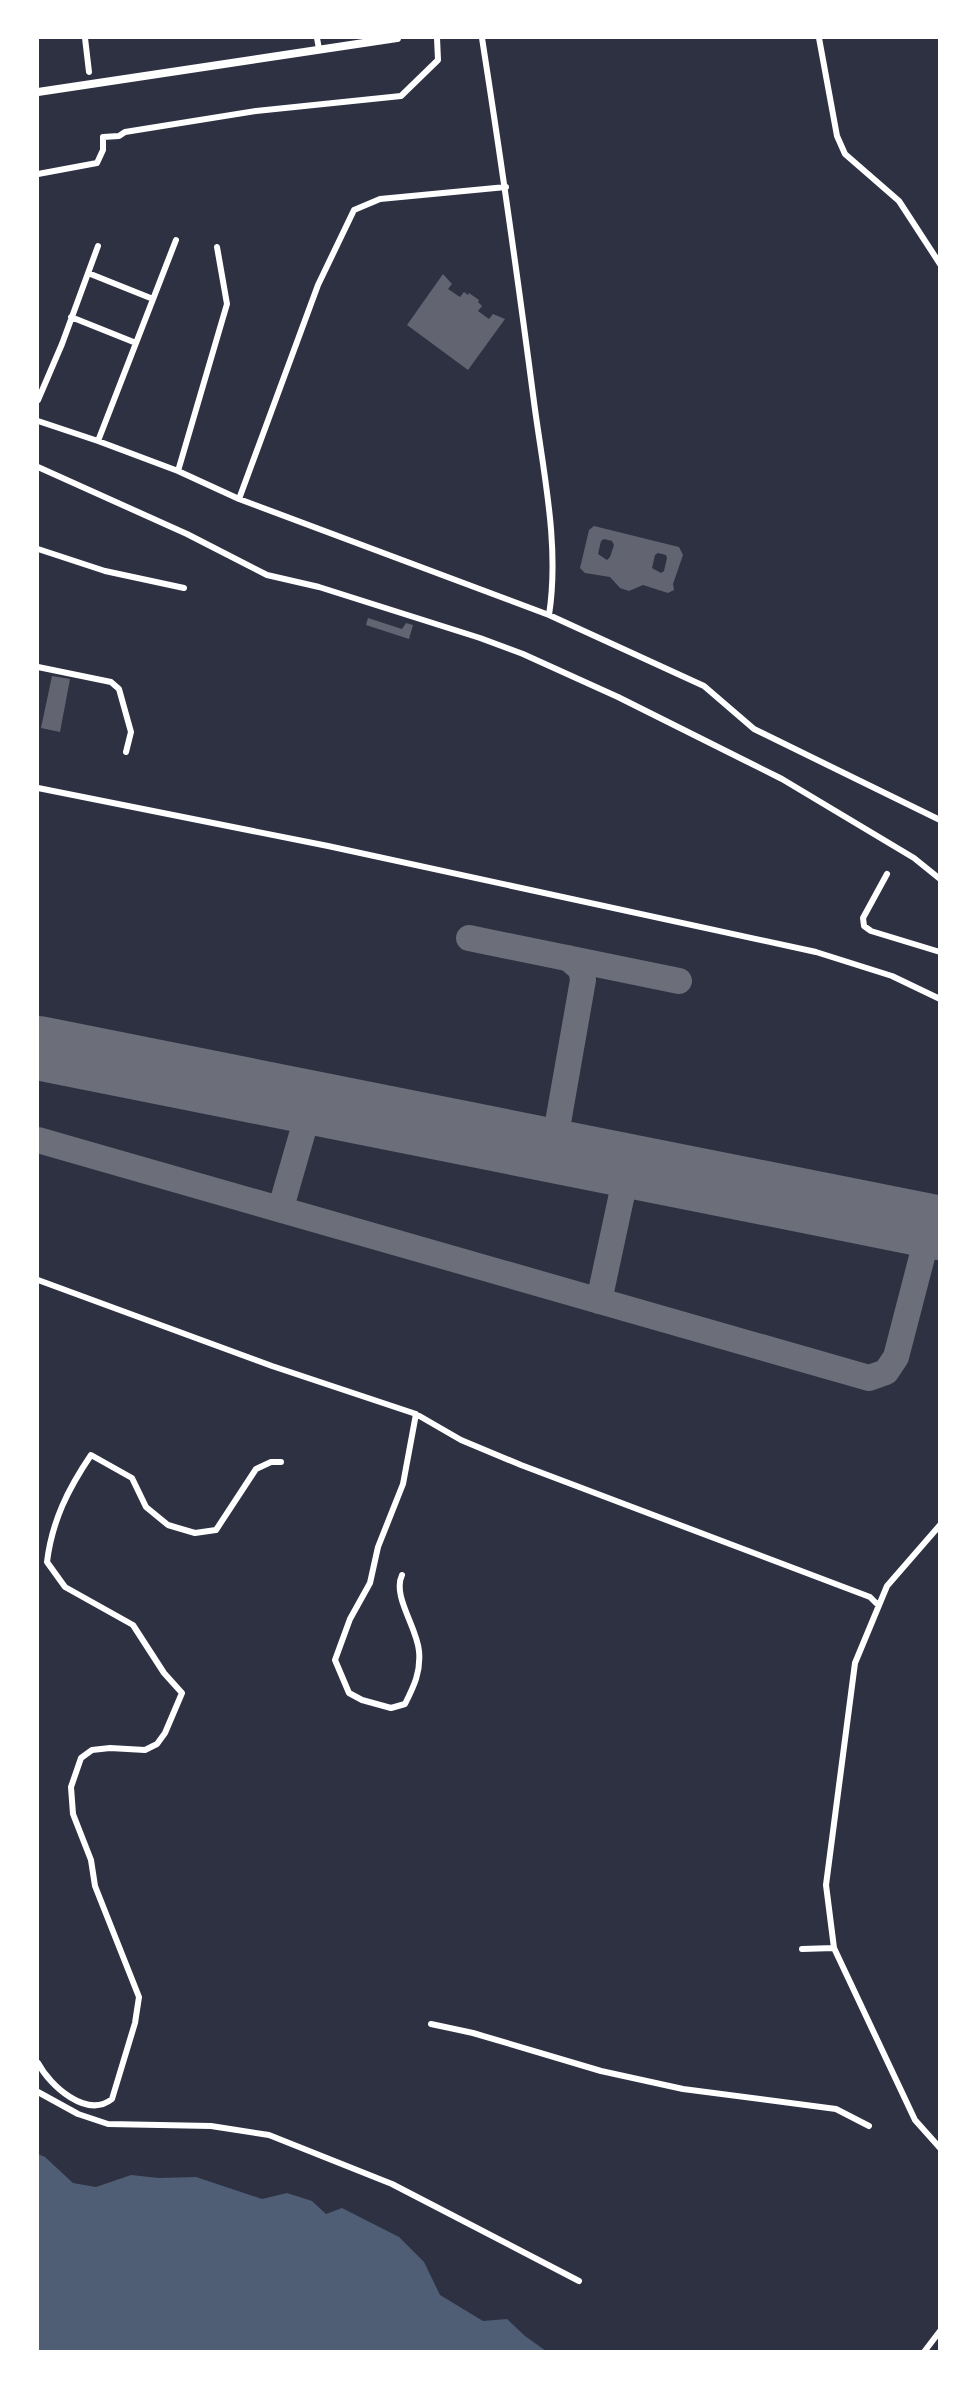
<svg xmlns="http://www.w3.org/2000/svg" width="977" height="2389" viewBox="0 0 977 2389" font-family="Karla,sans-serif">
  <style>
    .water { fill: #4f5d75 }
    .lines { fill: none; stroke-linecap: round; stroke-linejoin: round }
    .taxiway { stroke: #6c6f7a; stroke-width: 26 }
    .runway { stroke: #6c6f7a; stroke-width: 64 }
    .building { fill: #626471; fill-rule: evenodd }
    .minor { stroke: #fff; stroke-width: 6 }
    .secondary { stroke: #fff; stroke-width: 8 }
  </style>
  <rect width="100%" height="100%" fill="#2d3142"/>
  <!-- water -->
  <path class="water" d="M38 2154 45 2157 73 2183 96 2187 131 2175 159 2178 196 2177 262 2199 287 2193 312 2201 326 2214 342 2208 399 2237 424 2262 440 2295 483 2321 507 2319 525 2336 546 2351H38Z"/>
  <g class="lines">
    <!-- taxiway -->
    <path class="taxiway" d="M469 938 679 981
      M38 1140 869 1378 886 1372 896 1357 930 1226
      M553 1151 583 980 581 969 568 958
      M284 1197 311 1103
      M599 1301 628 1166"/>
    <!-- runway -->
    <path class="runway" d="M38 1048 940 1228"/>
  </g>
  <!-- building -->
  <path class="building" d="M443 274 452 284 448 289 460 297 464 292 468 295 469 293 479 300 478 302 482 306 478 311 489 319 493 314 505 319 468 370 407 325Z
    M594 526 679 547 683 555 673 584 674 590 668 593 643 585 629 591 620 588 610 577 585 573 580 568 589 530ZM604 539 612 541 614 545 610 557 607 560 598 554 601 541ZM658 553 666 555 667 558 664 571 661 573 652 568 655 555Z
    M368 618 402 629 406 623 413 625 409 639 366 625Z
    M52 676 70 679 60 732 41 728Z"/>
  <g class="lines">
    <!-- minor -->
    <path class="minor" d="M85 38 89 72
      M317 38 319 49
      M482 38C501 159 518 280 534 402 543 471 560 545 549 615
      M819 38 837 136 845 154 899 201 940 264
      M38 174 97 163 103 150V137L119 136 125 132 256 111 401 96 438 60 437 38
      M88 273 153 299
      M71 317 136 343
      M38 400 62 344 98 246
      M38 421 98 441 178 471 239 499 549 615 704 686 754 729 940 820
      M98 441 176 240
      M38 467 187 534 267 575 319 587 480 638 523 654 618 697 782 779 914 858 940 879
      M178 471 227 304 217 247
      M239 499 318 285 354 210 380 199 506 187
      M38 549 105 571 184 588
      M38 667 111 682 119 689 131 732 126 752
      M38 788 328 846 816 952 892 976 940 999
      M887 874 863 918 864 926 871 931 940 952
      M38 1280 272 1366 416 1414 461 1440 521 1465 870 1597 878 1605
      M940 1525 887 1586 855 1663 826 1885 834 1948 915 2120 940 2148
      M402 1575C392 1596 417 1627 419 1651 421 1672 414 1686 405 1704L391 1708 362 1700 349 1693 335 1660 350 1619 370 1583 378 1547 403 1484 416 1414
      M802 1949 834 1948
      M431 2024 473 2033 601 2071 683 2089 836 2109 869 2126
      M38 2063C50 2086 87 2119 112 2099L135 2023 139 1997 95 1886 91 1860 73 1814 71 1787 81 1758 92 1750 110 1748 145 1750 157 1744 165 1733 182 1693 164 1673 133 1625 65 1587 47 1562C52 1521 68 1489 91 1455L132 1478 146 1507 168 1525 195 1533 216 1530 256 1469 271 1462H281
      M38 2092 78 2114 108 2124 211 2126 269 2135 392 2184 579 2281
      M924 2352 940 2331"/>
    <!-- secondary -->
    <path class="secondary" d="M38 92 397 38"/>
  </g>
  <!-- border -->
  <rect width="977" height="2389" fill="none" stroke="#ffffff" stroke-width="78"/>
</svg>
